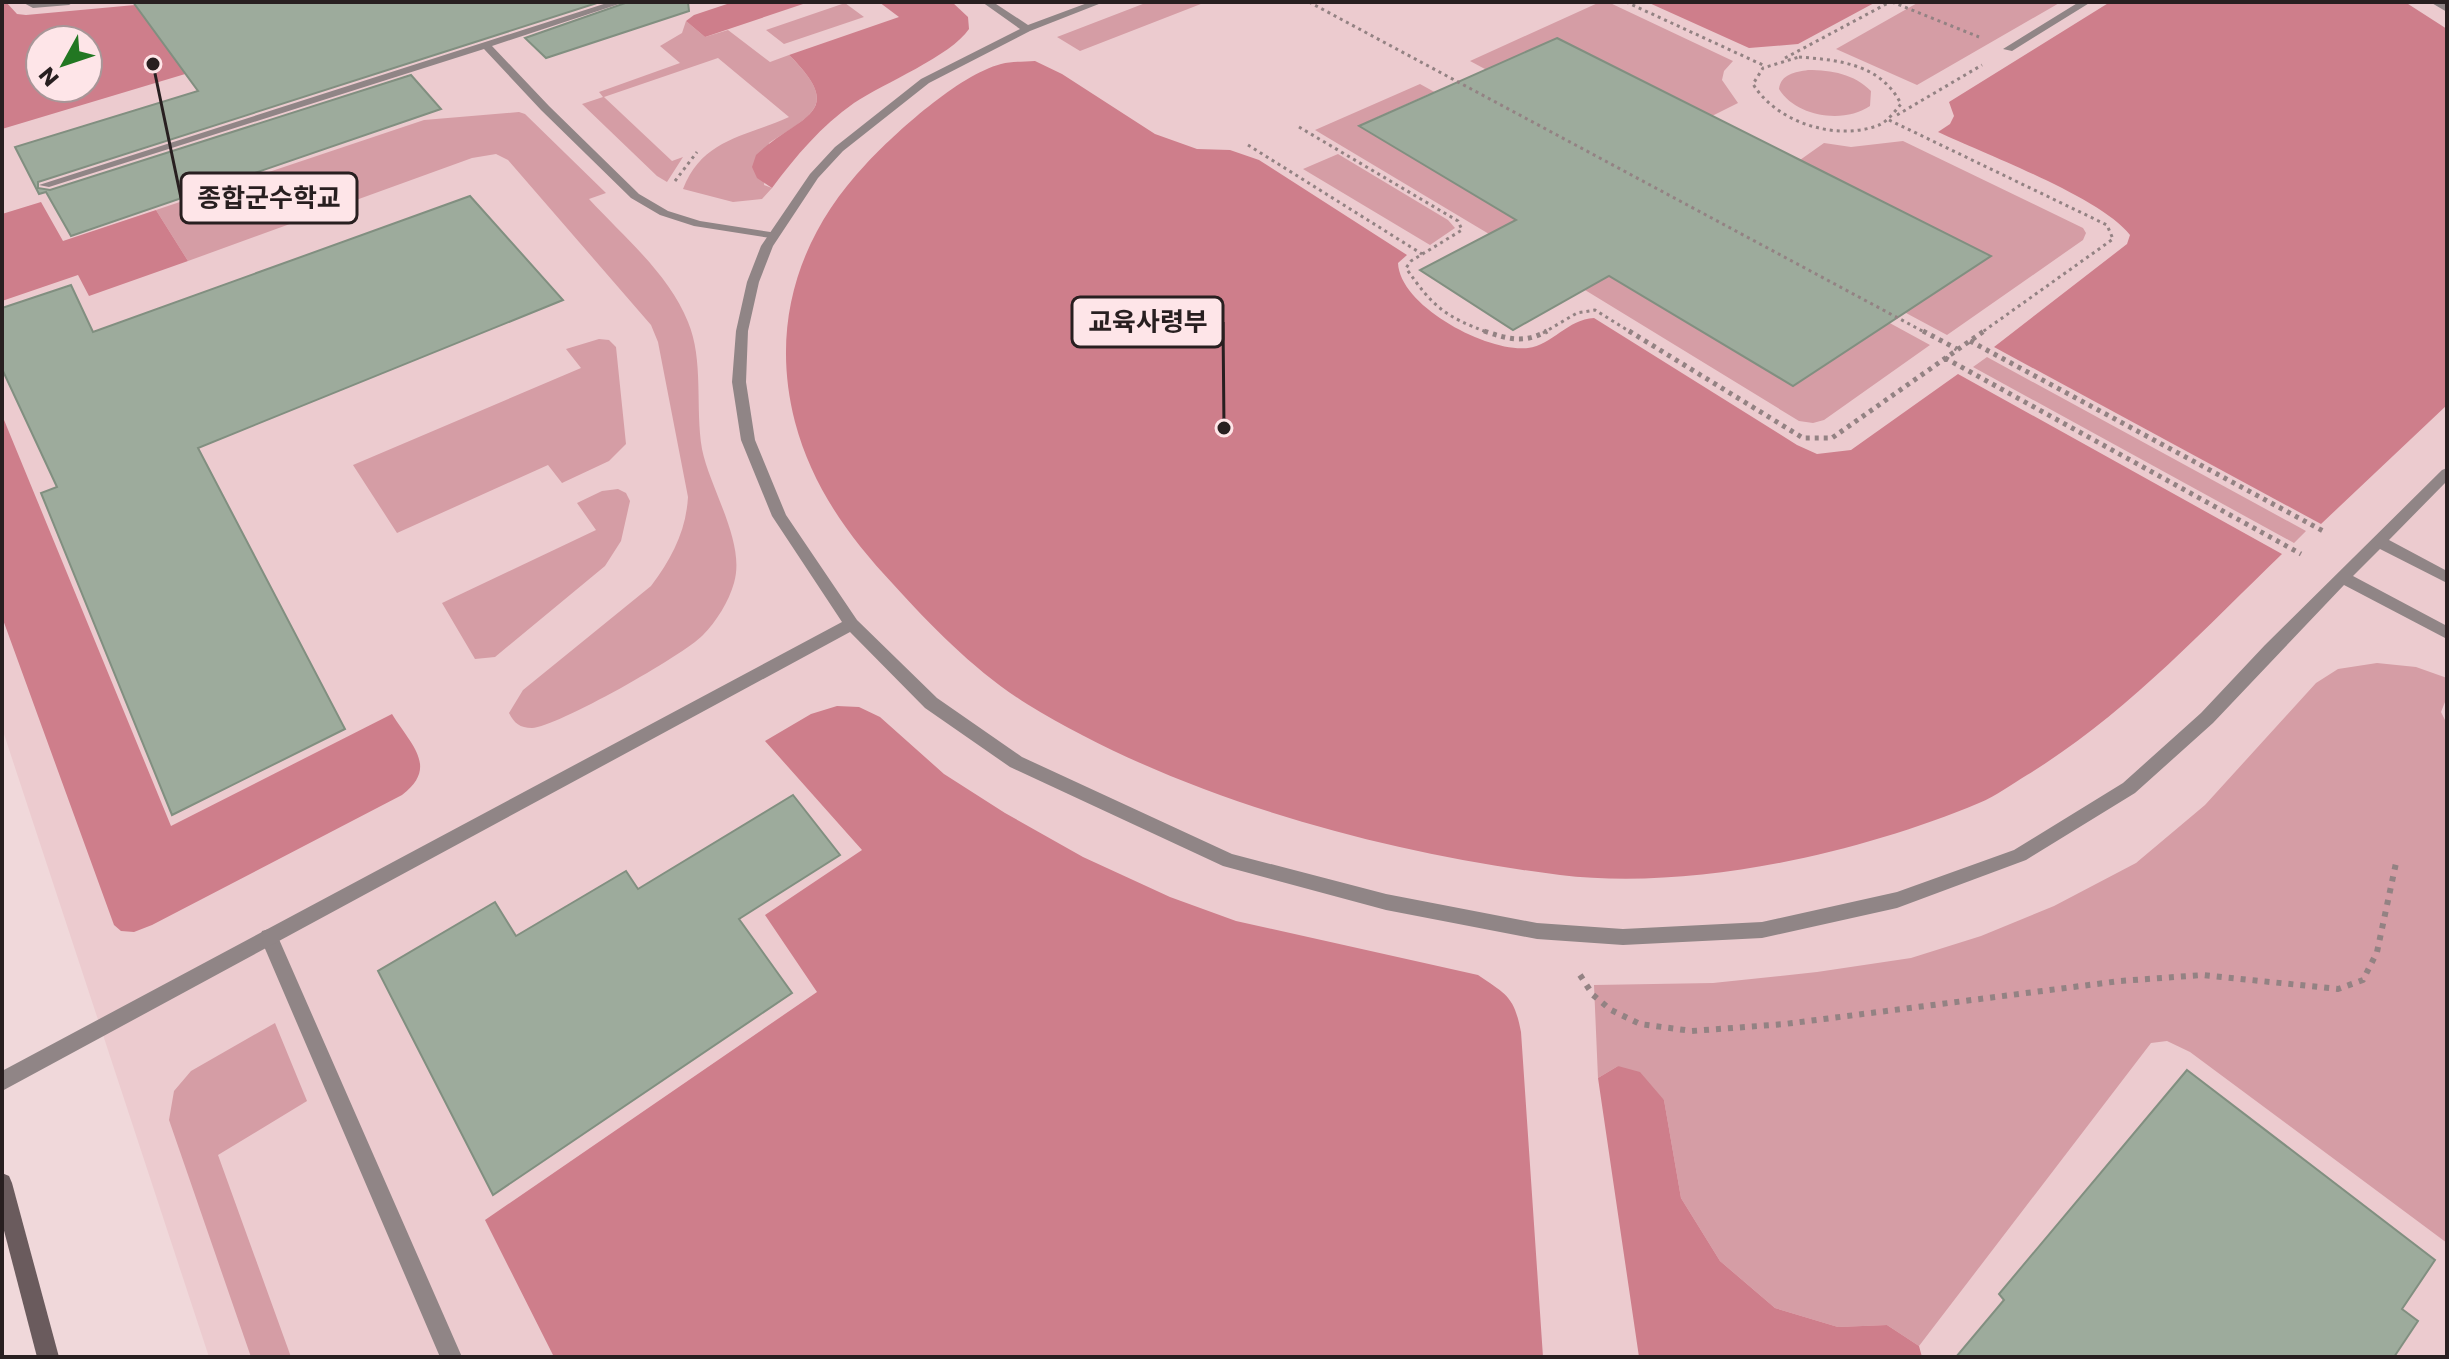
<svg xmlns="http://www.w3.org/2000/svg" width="2449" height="1359" viewBox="0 0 2449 1359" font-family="Poppins,'Noto Sans KR',sans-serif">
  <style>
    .built { fill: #eccbcf; fill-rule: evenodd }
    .green { fill: #d59da5 }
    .forest { fill: #ce7e8b; fill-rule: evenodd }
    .building { fill: #9dab9c; stroke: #818f80; stroke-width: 2 }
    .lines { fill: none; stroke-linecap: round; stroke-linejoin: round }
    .path-far2 { stroke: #938283; stroke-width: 3; stroke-dasharray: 3 4; stroke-linecap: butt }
    .path-far1 { stroke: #938283; stroke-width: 5; stroke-dasharray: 4 5; stroke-linecap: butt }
    .path { stroke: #938283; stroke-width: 6; stroke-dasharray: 5 7; stroke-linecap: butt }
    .lane { fill: #908586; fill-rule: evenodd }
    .street { fill: #908586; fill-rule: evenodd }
    .secondary { fill: #6a5b5d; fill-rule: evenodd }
    .leader { fill: none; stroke: #281f20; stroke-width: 3 }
    .callout-dot { fill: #281f20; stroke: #fee5e8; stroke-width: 3 }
    .callout { fill: #fee5e8; stroke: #281f20; stroke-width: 3 }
    .callout-label { font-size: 26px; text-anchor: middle; font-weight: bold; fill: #281f20 }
  </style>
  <rect width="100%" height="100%" fill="#f0d8da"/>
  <!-- built -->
  <path class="built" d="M2 2H2447V1357H209L2 728ZM40 40H88V88H40Z"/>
  <!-- green -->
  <path class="green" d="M1148 2H1206L1080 51 1057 37Z
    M1600 2H1608L1733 61 1724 71 1722 80 1738 103 1712 116 1557 38 1661 163 1470 61Z
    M1919 2H2061L1917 85 1836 49Z
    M845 3 864 17 784 44 766 30Z
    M686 21 705 37 728 30 770 62 789 55C837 103 818 112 769 143L764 185 772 188 762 199 733 202 683 189C703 138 746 137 789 117L718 58 604 97 672 161 683 157 667 182 657 176 582 104 603 97 599 92 680 63 660 46 682 33Z
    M1808 70C1832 70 1854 74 1871 91L1870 106C1844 124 1796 117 1779 89 1781 74 1795 72 1808 70Z
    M1420 84 1610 189 1429 94 1360 125 1516 220 1489 234 1315 130Z
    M519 112 525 114 606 193 589 199C623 236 669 274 688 322 704 360 695 408 702 449 710 489 746 543 734 583 729 601 716 622 703 635 684 655 557 727 532 728 520 728 514 723 509 713L523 690 651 586C672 558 686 531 688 497L658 342 651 325 508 160 496 154 472 158 188 261 156 210 424 120Z
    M1903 141 2083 228 2086 233 2083 240 1947 335 1772 241 1929 297 1991 256 1800 160 1824 143 1851 147Z
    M1338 154 1448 220 1455 228 1430 245 1303 169Z
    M1756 250 1930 345 1824 420 1813 423 1799 421 1585 290 1609 276 1793 386 1863 340Z
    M599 339 609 340 616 347 626 444 609 461 562 483 548 465 397 533 353 465 581 368 566 349Z
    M1987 357 2306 531 2294 543 1973 367Z
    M618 489 626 493 630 501 621 541 605 566 495 657 475 659 442 603 596 530 577 503 602 491Z
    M2377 663 2416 667 2447 678V697L2441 712 2447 724V1243L2190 1052 2167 1041 2151 1043 1919 1346 1887 1325 1838 1327 1775 1308 1720 1261 1681 1198 1664 1100 1618 1066 1598 1078 1594 985 1713 983 1817 972 1911 958 1981 936 2054 906 2136 863 2205 805 2316 683 2338 669Z
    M275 1023 307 1101 218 1155 291 1357H251L169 1120 174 1091 191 1071Z"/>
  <!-- forest -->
  <path class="forest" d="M2 2H6L17 14 26 15 135 5 425 2 2 129ZM40 40H88V88H40Z
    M733 2H809L705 37 686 21 694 15Z
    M879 2H952L968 17 969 29C951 56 884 83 854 103 821 126 796 156 772 188L757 178 752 167 756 155C798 115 850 115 789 55L899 17Z
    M1647 2H1876L1798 44 1749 48Z
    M2110 2H2405L2447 29V405L2321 524 1994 347 2127 244 2130 235C2100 197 1987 155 1938 132L1950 124 1954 116 1949 102Z
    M1035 61 1062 74 1155 134 1197 149 1230 150 1259 160 1407 255 1398 263C1400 307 1489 353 1528 348 1552 345 1568 319 1594 318L1797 445 1817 454 1851 450 1958 374 2282 554C2201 632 2124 716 2027 775 2012 784 1996 796 1979 803 1857 854 1692 891 1560 875 1383 853 1180 798 1027 704 976 672 933 628 893 584 848 536 812 486 795 422 770 325 798 236 866 164 896 132 959 75 1001 64 1012 61 1024 62 1035 61Z
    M41 202 63 241 156 210 188 261 89 296 78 275 2 301V214Z
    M2 415 171 826 392 714C411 745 439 767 402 795L152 925 134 932 121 931 114 925 2 617Z
    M837 706 859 707 880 717 944 774 1005 813 1083 857 1170 897 1236 921 1478 975C1507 995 1514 996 1521 1032L1543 1357H554L485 1220 817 992 765 915 862 850 765 741 811 714Z
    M1618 1066 1640 1072 1664 1100 1681 1198 1720 1261 1775 1308 1838 1327 1887 1325 1919 1346 1922 1357H1639L1598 1078Z"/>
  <!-- building -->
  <path class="building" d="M133 2H600L38 182V188L50 190 411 75 441 109 71 236 46 192 39 194 15 147 198 91Z
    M628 2H688L689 11 546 58 525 38Z
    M1557 38 1800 160 1991 256 1793 386 1609 276 1513 330 1420 270 1516 220 1359 126Z
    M470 196 563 300 198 448 345 729 172 815 41 493 57 487 2 369V308L71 285 93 332Z
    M793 795 840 855 739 919 792 993 493 1195 378 971 495 902 516 936 626 871 638 889Z
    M2187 1070 2435 1260 2402 1309 2418 1321 2394 1357H1956L2004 1300 1999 1294Z"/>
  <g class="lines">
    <!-- path-far2 -->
    <path class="path-far2" d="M1309 2 1926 333
      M1626 2 1765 66
      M1892 2 1979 37
      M1799 57C1839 60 1881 64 1901 104 1895 111 1887 122 1879 125 1836 142 1776 122 1753 84L1763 68Z
      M1785 58 1890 2
      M1897 115 1982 65
      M1889 120 2107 225 2113 239 1981 333
      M1299 127 1458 221 1462 230 1411 261 1406 268C1433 307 1444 316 1489 333
      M1248 145 1422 254
      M675 181 697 152
      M1543 333 1577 313 1595 310 1632 333"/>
    <!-- path-far1 -->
    <path class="path-far1" d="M1484 331C1508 339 1524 344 1547 331
      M1629 331 1803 438H1832L1984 331
      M1923 331 1957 349
      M1970 341 2325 532
      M1945 358 2301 554"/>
    <!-- path -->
    <path class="path" d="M1580 975 1593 995 1611 1010 1640 1024 1692 1031 1785 1024 2120 981 2203 975 2338 989 2363 980 2377 952 2396 863"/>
    <!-- lane -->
    <path class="lane" d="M22 2H74L69 5 33 8Z
      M610 2H625L492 46 549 106 639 194 668 211 700 221 777 233V239L694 226 660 215 631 198 541 110 484 49 49 187 39 185Z
      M2079 2H2091L2012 51 2003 49Z
      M269 929 276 931 278 937 462 1357H440L260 937 262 931Z"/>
    <!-- street -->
    <path class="street" d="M982 2H993L1028 25 1090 2H1104L1030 31 929 83 843 151 818 178 773 246 759 282 748 331 746 382 755 440 786 515 857 620 937 698 1022 757 1232 854 1386 894 1537 923 1623 929 1762 922 1897 892 2014 850 2123 783 2201 713 2265 645 2442 470 2447 468V481L2389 540 2447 571V583L2380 549 2353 576 2447 626V639L2344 585 2213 723 2135 793 2026 860 1897 908 1762 938 1623 945 1537 939 1386 910 1223 866 1010 767 925 708 850 632 2 1091V1071L842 622 772 516 741 440 732 382 736 331 747 282 761 246 810 174 835 147 921 79 1020 29Z
      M2430 2H2442L2447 5V12Z"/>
    <!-- secondary -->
    <path class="secondary" d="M2 1173 9 1176 12 1183 59 1357H37L2 1223Z"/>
  </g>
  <!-- callouts -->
  <path class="leader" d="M153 64L181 198M1224 428L1223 322"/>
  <g class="callout-dot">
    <circle cx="153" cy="64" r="8"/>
    <circle cx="1224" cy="428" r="8"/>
  </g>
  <g class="callout">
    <rect x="181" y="173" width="176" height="50" rx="8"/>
    <rect x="1072" y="297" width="151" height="50" rx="8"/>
  </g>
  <g class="callout-label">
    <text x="269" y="207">종합군수학교</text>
    <text x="1148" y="331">교육사령부</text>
  </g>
  <!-- border -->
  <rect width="2449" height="1359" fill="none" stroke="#281f20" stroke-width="8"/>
  <!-- north arrow -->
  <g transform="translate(64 64) rotate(230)"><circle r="38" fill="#fee5e8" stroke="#a89698" stroke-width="2"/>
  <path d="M0-6L14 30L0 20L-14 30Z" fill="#227722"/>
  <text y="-12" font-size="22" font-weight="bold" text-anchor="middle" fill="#281f20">N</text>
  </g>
</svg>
